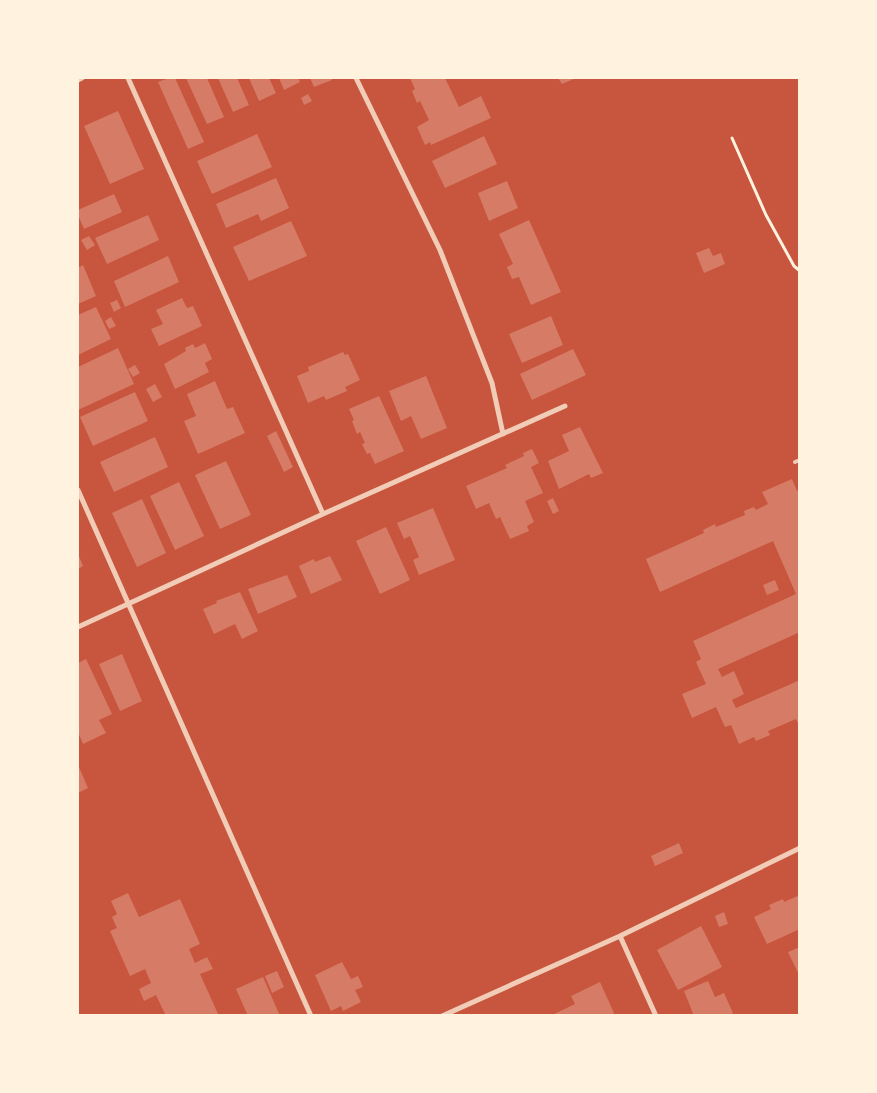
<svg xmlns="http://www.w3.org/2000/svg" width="877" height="1093" viewBox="0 0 877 1093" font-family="'Golos Text',sans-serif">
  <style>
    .building { fill: #d67c66 }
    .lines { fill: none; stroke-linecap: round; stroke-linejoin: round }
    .path { stroke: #fff3e0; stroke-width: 3 }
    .service { stroke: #f1ccb7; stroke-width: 4 }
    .minor { stroke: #f1ccb7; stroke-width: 5 }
  </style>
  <rect width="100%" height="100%" fill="#c8553d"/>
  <!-- building -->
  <path class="building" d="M169 78H175L204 142 188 149 158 82Z
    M186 78H207L224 117 207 124Z
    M218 78H237L249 105 233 112Z
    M249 78H269L276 93 259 101Z
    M279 78H298L300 82 284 90Z
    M310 78H331L332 80 314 87Z
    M410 78H445L459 107 481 96 491 118 431 145 430 142 425 145 417 127 429 120 420 101 417 103 412 91 415 89Z
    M558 78H576L562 84Z
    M308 94 312 101 304 105 301 98Z
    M118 111 144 169 110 184 84 126Z
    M257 134 272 167 212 194 197 161Z
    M484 136 497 164 445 188 432 161Z
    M276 178 289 208 261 221 258 214 226 228 216 204Z
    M507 181 518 208 489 221 478 193Z
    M114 194 122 212 84 229 78 215V210Z
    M148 215 159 240 107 264 95 238Z
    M529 220 561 292 531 305 519 277 512 279 507 267 513 264 499 234Z
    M291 221 307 256 249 281 233 247Z
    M89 236 95 245 87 250 81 240Z
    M709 248 713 256 721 253 725 264 704 273 696 253Z
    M168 256 179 282 125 307 114 281Z
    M83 265 96 296 78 304V268Z
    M182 298 187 308 193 306 202 326 159 346 151 329 163 324 156 310Z
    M117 300 121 308 114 312 110 303Z
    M96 307 111 339 78 355V315Z
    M551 316 563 345 522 363 509 334Z
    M111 317 116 326 109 329 105 321Z
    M205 343 212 359 205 363 209 372 175 389 164 364 186 351 185 348 193 344 195 348Z
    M118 348 134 384 78 410V367Z
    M573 349 586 375 532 400 520 374Z
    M343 352 345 355 348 354 360 380 345 387 347 391 326 400 324 396 308 403 297 376 309 371 308 367Z
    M135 365 140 373 133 377 128 369Z
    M426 376 447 428 421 439 411 416 401 421 389 391Z
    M215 381 227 409 233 407 245 433 198 454 184 421 196 416 187 394Z
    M155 384 162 397 153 402 146 389Z
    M135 392 148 421 93 446 80 417Z
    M379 396 404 451 375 464 370 453 367 454 362 444 365 443 360 432 357 434 352 421 354 420 349 409Z
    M580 427 603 473 591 478 589 474 559 489 548 461 569 451 562 435Z
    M276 431 293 467 284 472 267 436Z
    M155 437 168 467 114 492 100 462Z
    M532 449 539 463 531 467 543 493 525 501 534 522 527 526 529 531 510 539 500 517 496 519 489 503 476 509 466 486 507 468 505 465 524 456 523 453Z
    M226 461 251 515 220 529 195 475Z
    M792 479 797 491 800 490V632L718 669 722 677 734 671 744 694 732 700 736 708 800 680V722L798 723 796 719 768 731 770 735 756 741 754 737 739 744 731 725 725 727 716 707 692 718 682 694 706 684 696 662 701 659 693 641 796 594 773 541 660 592 646 559 704 533 703 530 715 524 716 527 745 515 744 511 754 507 756 510 768 504 762 492Z
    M179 482 204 536 175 550 150 496Z
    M553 498 559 511 553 514 547 501Z
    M142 499 166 553 137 567 112 513Z
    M433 508 455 560 419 575 413 560 419 557 410 536 404 539 397 523Z
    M386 527 410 580 380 594 356 541Z
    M78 554 83 566 78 569Z
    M330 556 342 580 311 594 299 566 314 559 315 562Z
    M287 575 297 597 258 614 248 589Z
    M775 580 779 590 767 595 763 585Z
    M240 592 258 631 242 639 235 624 214 634 203 609 217 603 216 601Z
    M122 654 142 701 120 711 99 664Z
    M86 659 112 714 99 720 106 733 83 744 78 732V663Z
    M78 765 88 788 78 793Z
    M679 843 683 853 655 866 651 856Z
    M128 893 139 917 180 899 200 944 189 949 195 963 207 957 213 969 200 974 219 1016H166L156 995 144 1001 139 989 151 983 145 969 130 976 110 931 117 928 112 917 117 914 111 901Z
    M800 895V929L767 944 754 917 771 909 769 905 783 899 784 902Z
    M724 912 728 924 719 927 715 916Z
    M701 926 722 967 678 990 657 950Z
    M800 947V977L788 952Z
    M342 962 351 979 358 976 363 987 355 990 361 1002 343 1011 341 1006 331 1011 315 975Z
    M277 971 284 987 272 993 265 976Z
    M263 977 280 1016H248L236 989Z
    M708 981 715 997 724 993 733 1013 728 1016H694L684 991Z
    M600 982 614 1013 609 1016H550L575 1004 571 996Z"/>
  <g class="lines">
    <!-- path -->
    <path class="path" d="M732 138 766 215 794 266 800 271"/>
    <!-- service -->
    <path class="service" d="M795 462 800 460"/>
    <!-- minor -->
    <path class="minor" d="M128 78 323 514
      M356 78 440 250 492 383 503 434
      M78 80 82 78
      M78 490 311 1016
      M78 627 323 514 565 406
      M620 936 656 1016
      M442 1016 620 936 800 848"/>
  </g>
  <!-- border -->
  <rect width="877" height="1093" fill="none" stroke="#fff3e0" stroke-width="158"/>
</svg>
